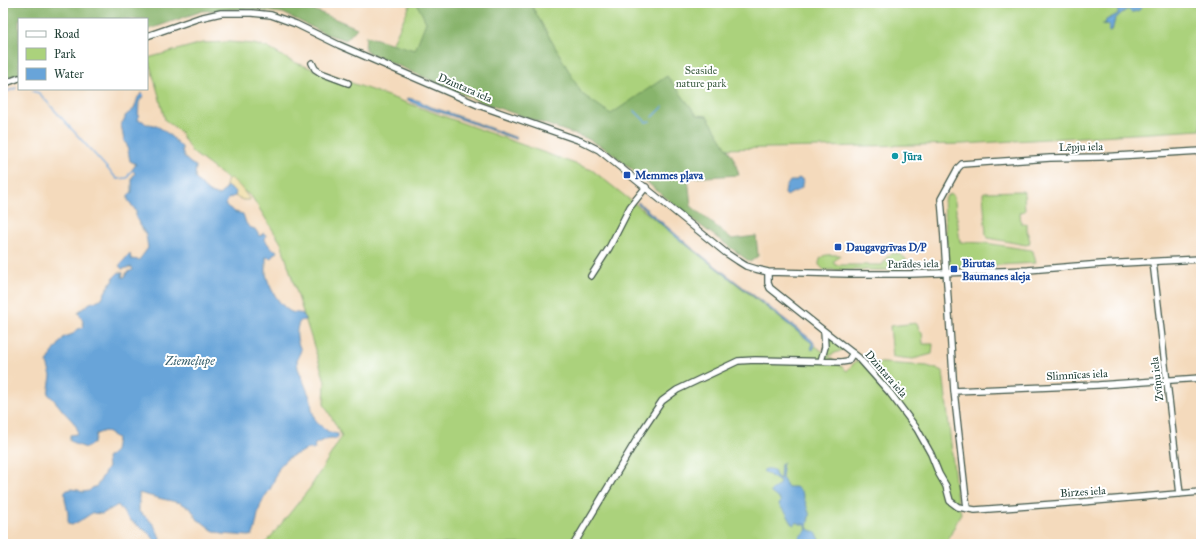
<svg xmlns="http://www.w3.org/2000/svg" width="1204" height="547" viewBox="0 0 1204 547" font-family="'IM FELL Great Primer',serif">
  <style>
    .green { fill: #abd27c; stroke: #658858 }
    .forest { fill: #88b46c; stroke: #547850 }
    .sand { fill: #eeda9e; stroke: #868c69 }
    .water { fill: #68a4d9; stroke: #447086 }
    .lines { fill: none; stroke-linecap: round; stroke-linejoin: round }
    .stream { stroke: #68a4d9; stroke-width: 1.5 }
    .minor-casing { stroke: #3f5548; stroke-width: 8 }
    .minor { stroke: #fff; stroke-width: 5.5 }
    .culture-dot { fill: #0f9aa8; stroke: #fff; stroke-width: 1.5 }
    .transit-dot { fill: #1a4fb4; stroke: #fff; stroke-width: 1.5 }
    .labels { text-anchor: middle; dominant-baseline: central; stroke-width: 4; stroke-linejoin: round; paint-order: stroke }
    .park-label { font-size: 11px; fill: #426246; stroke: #fff }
    .street-label { font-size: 11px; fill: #1f3d34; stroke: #fff }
    .culture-label { font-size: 11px; font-weight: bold; fill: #0d838f; stroke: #fff; text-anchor: start }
    .transit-label { font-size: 11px; font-weight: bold; fill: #164399; stroke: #fff; text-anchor: start }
    .water-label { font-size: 12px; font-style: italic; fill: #39616e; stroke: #fff }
  </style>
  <rect width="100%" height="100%" fill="#fff"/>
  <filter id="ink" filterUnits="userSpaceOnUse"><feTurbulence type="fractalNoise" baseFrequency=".025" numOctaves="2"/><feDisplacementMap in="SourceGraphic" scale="8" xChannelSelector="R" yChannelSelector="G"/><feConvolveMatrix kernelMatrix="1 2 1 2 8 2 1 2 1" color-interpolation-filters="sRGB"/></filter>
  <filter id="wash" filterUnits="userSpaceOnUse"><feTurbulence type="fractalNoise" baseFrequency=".012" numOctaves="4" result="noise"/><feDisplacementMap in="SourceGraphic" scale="16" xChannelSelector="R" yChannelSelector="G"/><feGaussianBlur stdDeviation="0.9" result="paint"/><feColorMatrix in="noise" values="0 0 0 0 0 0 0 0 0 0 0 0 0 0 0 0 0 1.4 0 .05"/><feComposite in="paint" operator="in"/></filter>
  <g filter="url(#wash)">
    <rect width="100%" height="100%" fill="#f4dabc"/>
    <!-- green -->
    <path class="green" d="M411 3H1201V130L963 144 672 150 387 55Z
      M229 42 253 44 266 47 291 61 592 170 827 355 829 337 845 349 828 356 847 371 856 361 927 366 943 371 957 499 961 513 946 544H265L310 488 342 436 324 404 325 381 281 243 252 197 192 152 180 132 165 120 159 96 148 58 202 43Z
      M1022 191 1024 192 1025 211 1020 212 1021 224H1027V231L1030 241 1029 244 1026 245 988 238 986 235 983 193 985 192Z
      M951 194 954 197 955 202 960 242 985 243 1031 250 1033 251 1036 263 948 268 944 200 947 196Z
      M893 253 900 254 906 259V265L900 270H824L819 265C819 252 830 255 840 255V256L833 262 835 265H882L888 256Z
      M917 323 920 332H922L923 344H933L932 354 913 359 893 357 890 326Z"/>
    <!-- forest -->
    <path class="forest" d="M3 3H297L357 28 346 40 326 34 283 13 245 9 202 11 147 30V19H19V74L3 79Z
      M418 3H530L582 94 611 114 667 76 697 115 707 116 734 159 739 175 688 178 691 206 732 239 756 236 758 256 750 262 689 217 608 150 586 138 478 101 365 51 366 36 415 50 426 22 417 4Z"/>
    <!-- sand -->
    <path class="sand" d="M230 178C239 184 244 191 250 200H243L236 197 235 192 226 186 227 181Z"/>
    <!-- water -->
    <path class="water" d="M1130 3H1137L1140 6 1142 7C1139 11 1136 12 1131 12L1128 9C1123 12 1115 17 1114 23 1113 27 1113 29 1111 32H1109V26L1107 24 1102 25V24H1105L1106 20 1118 14V8L1121 9Z
      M142 93 144 95 139 102 138 120 143 121 146 124C160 123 172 138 182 147 181 155 188 163 196 166L195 178C202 185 208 195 219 195L225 190 226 186 236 192 235 196 229 198 225 205 235 212 243 214 246 223 249 227 255 229 259 235 262 236 263 233 266 235 265 240 272 249 276 250 277 252 274 254 272 258 266 257C266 262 266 268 266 273 268 286 278 303 288 310 293 314 298 312 303 314L305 320 300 321C295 330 296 340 301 350L297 360 298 368 311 400 312 410 316 422 329 432 338 434V437C332 440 338 438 331 438 326 439 318 442 314 445L315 448 313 450 309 448C302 453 294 454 287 459 278 466 277 473 273 483 271 490 265 495 262 502 257 513 257 524 253 535L249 536 222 534 212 530 202 522 198 520 191 509 181 503 158 498 139 493V512C153 521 157 528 162 544H157C151 532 140 528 130 520 125 516 122 510 118 505L102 514 92 513 83 519 72 525 68 524C68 520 68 517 68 514 67 506 64 499 65 491L71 489 78 490 82 492 89 491 92 488 97 486 108 467 107 458 115 451 117 438 105 431 96 434 94 443 86 448 75 444 70 440V435L77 434 78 431C75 422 69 418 63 411 58 405 54 399 48 394L51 376 47 363 51 355 64 337 73 334 76 330 84 327 82 319 78 312 90 303 96 301 102 298 110 283 114 281 113 278 119 272 123 273 122 277H125L127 272 133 270 132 267 122 269 119 266 130 253 131 259 139 260 148 248 146 235 136 218V211L128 200V195L132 192V178L135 173 132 170 136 164 130 161 127 145 124 141 121 124 125 119V116L134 109 138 97Z
      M408 98 420 101 428 106 450 113 517 138 515 139 455 117 427 108 411 102 407 99Z
      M798 178 804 180 802 184V187C799 191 792 192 787 196L785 194 786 187 790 181H796Z
      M638 202 692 248 812 340 815 345 813 350 811 349 812 347V343L754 297 676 237 637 203Z
      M784 462 782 466 783 469 782 478 788 487H796L802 492 810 516 809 517 807 527 809 530C817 530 819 538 822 544H801L799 537 807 530 805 524H800L797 522 793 525 792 524 787 514 779 505 781 501 770 492C773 488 778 488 780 482L763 471 765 469H771L775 471V474L778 478 780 479 781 464Z"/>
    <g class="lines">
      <!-- stream -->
      <path class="stream" d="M32 91 39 93 117 179 127 178 132 170
        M3 93 16 88
        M634 110 646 122 650 121
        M653 117 663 107"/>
    </g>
  </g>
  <g filter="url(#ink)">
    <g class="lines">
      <defs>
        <path id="minor" d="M147 36 199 18 221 13H252L271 15 296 24 339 45 478 105 581 141 599 150 726 253 738 261 746 266 756 269 768 272 849 274H910L1028 270 1102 264 1201 259
          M312 63 315 69 321 73 348 83
          M3 84 19 78
          M1153 262 1180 494
          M768 272V283L770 288 824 331 859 358 890 393 917 429 931 454 939 474 946 486 950 501 958 507 975 510 1082 502 1201 492
          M591 276 609 248 630 207 646 187
          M821 361 825 347 824 331
          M954 391 1098 385 1201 378
          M967 508 954 391 943 223 941 199 958 168 962 164 1050 158 1100 157 1201 151
          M574 544 640 434 662 401 677 390 738 361 755 360 841 362 848 361 853 353"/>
      </defs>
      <!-- minor casing -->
      <use href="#minor" class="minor-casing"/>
      <!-- minor -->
      <use href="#minor" class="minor"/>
    </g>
  </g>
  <!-- markers -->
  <circle class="culture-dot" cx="895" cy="156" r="4"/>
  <g class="transit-dot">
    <rect x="623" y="171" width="8" height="8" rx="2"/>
    <rect x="834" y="243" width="8" height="8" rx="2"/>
    <rect x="950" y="265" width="8" height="8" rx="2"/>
  </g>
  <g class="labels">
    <!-- park labels -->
    <g class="park-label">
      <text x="701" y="70">Seaside<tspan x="701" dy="13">nature park</tspan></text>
    </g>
    <!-- street labels -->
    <g class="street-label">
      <text transform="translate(465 88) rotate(23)">Dzintara iela</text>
      <text transform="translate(1081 147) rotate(-1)">Lēpju iela</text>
      <text transform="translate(913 264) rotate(-1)">Parādes iela</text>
      <text transform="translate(886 374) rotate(49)">Dzintara iela</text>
      <text transform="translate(1077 375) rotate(-3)">Slimnīcas iela</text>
      <text transform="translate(1157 379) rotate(-97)">Zvīņu iela</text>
      <text transform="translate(1083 492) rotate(-4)">Birzes iela</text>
    </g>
    <!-- culture labels -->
    <g class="culture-label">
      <text x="903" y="156">Jūra</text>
    </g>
    <!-- transit labels -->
    <g class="transit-label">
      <text x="635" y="175">Memmes pļava</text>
      <text x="846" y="247">Daugavgrīvas D/P</text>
      <text x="962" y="263">Birutas<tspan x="962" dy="13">Baumanes aleja</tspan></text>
    </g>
    <!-- water labels -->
    <g class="water-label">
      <text x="190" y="361">Ziemeļupe</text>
    </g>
  </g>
  <!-- margin -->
  <rect width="1204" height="547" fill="none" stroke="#fff" stroke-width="16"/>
  <!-- legend -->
  <rect x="18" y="18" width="130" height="72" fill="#ffffff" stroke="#a5b1ae"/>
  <rect x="26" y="31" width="20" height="6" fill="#ffffff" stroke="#a5b1ae"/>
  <text x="54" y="38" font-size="12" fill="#1f3d34">Road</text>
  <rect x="26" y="48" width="20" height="12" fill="#abd27c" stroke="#a5b1ae"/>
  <text x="54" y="58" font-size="12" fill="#1f3d34">Park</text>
  <rect x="26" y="68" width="20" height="12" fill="#68a4d9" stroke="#a5b1ae"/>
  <text x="54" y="78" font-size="12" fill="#1f3d34">Water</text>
</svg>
